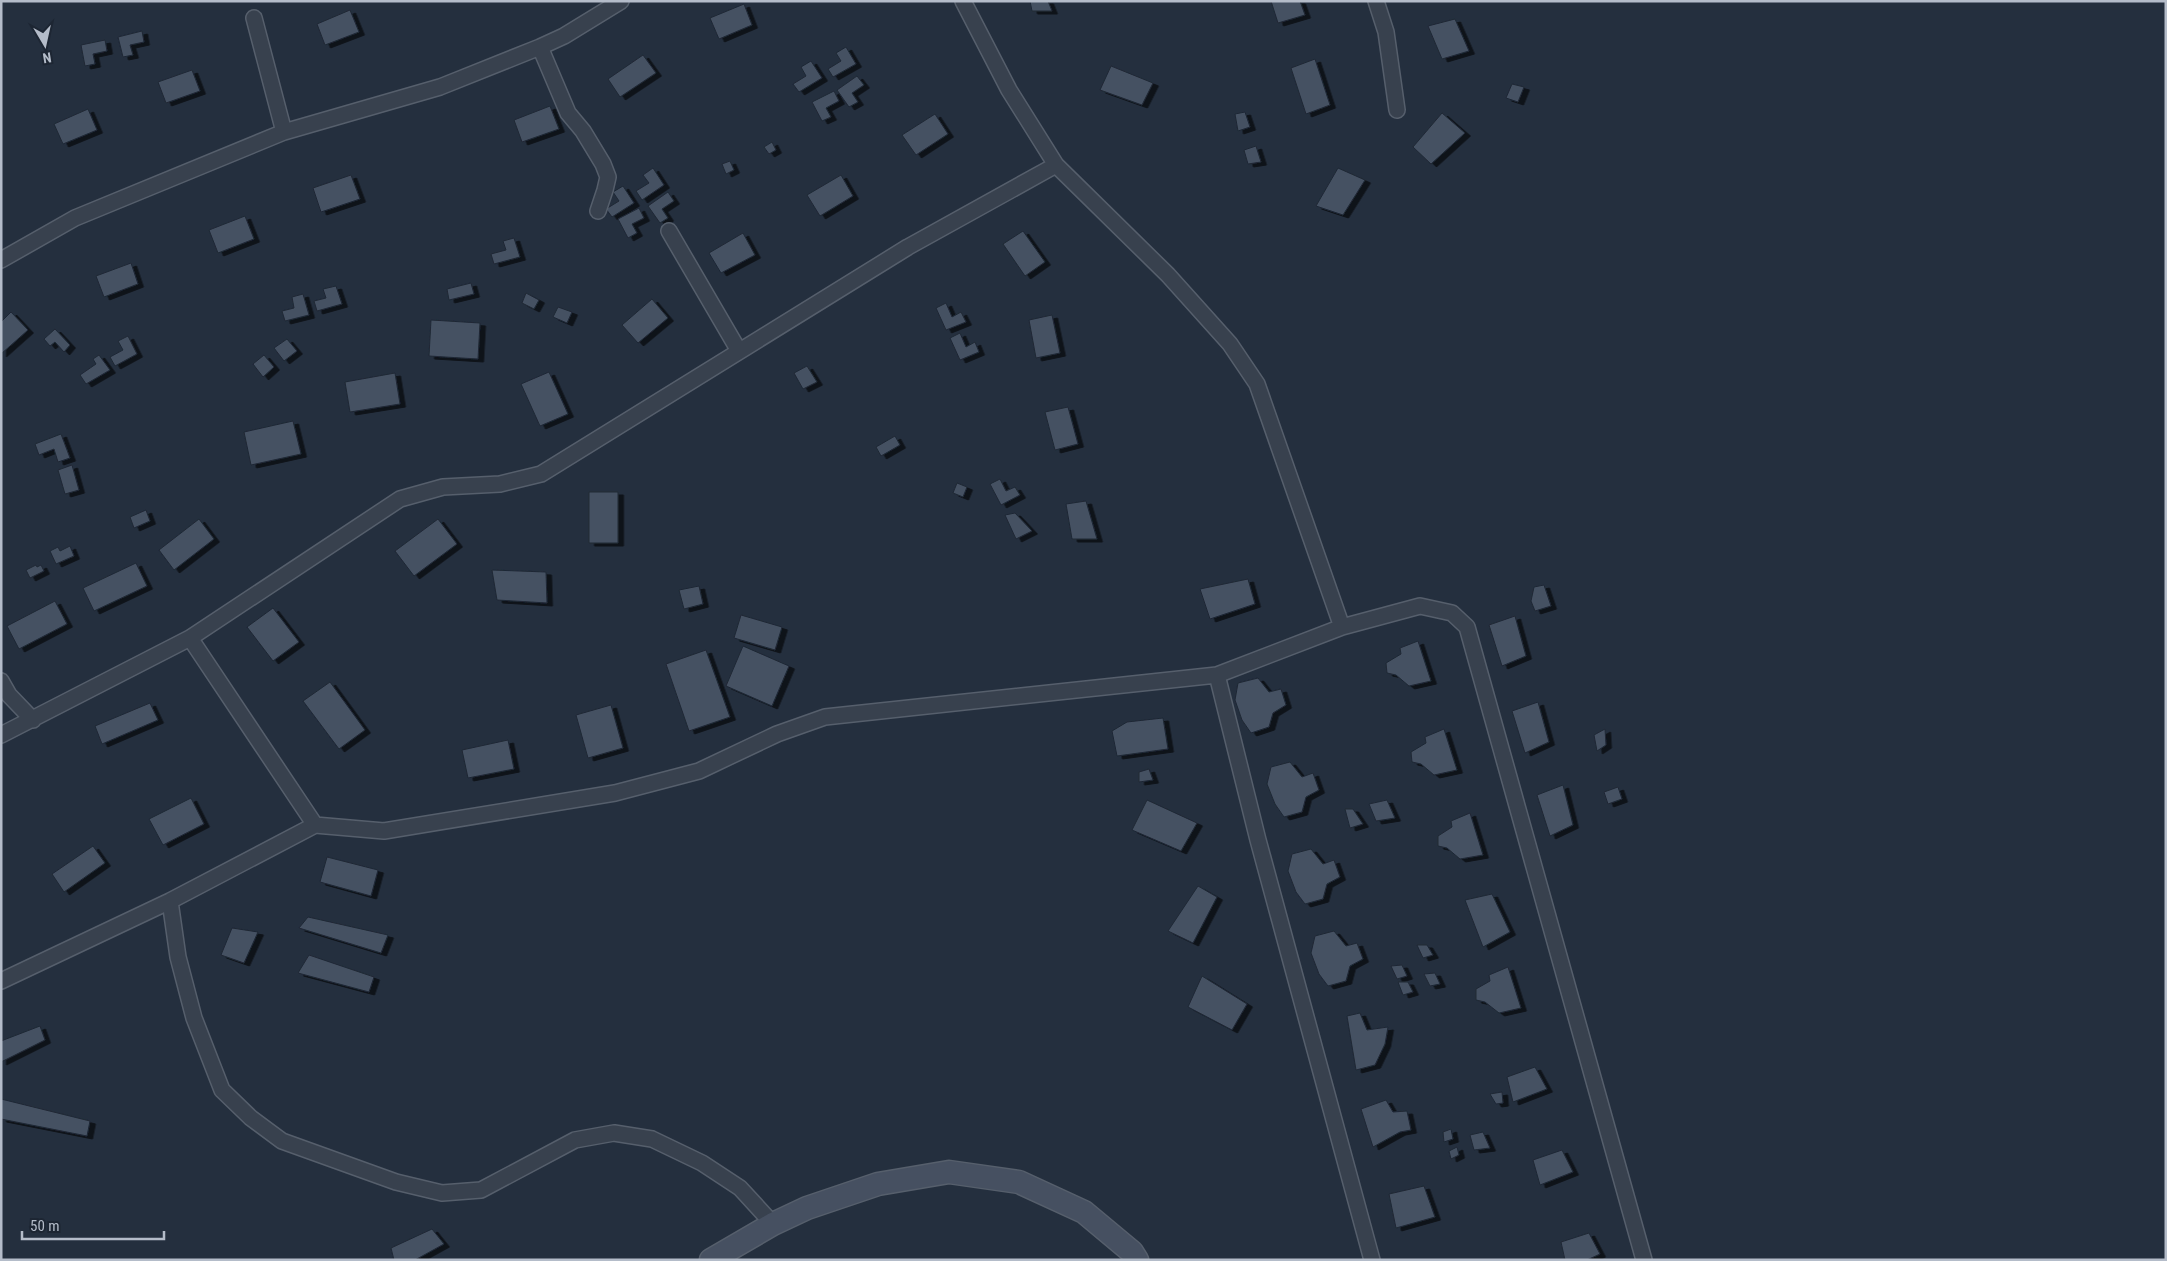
<svg xmlns="http://www.w3.org/2000/svg" width="2167" height="1261" viewBox="0 0 2167 1261" font-family="'Roboto Condensed',sans-serif">
  <style>
    .building { fill: #455162; stroke: #1f2835; filter: url(#shadow) }
    .lines { fill: none; stroke-linecap: round; stroke-linejoin: round }
    .street-casing { stroke: #565f6c; stroke-width: 18 }
    .secondary-casing { stroke: #565f6c; stroke-width: 25 }
    .street { stroke: #38414e; stroke-width: 15 }
    .secondary { stroke: #465061; stroke-width: 22 }
  </style>
  <defs>
    <filter id="shadow"><feDropShadow dx="5.5" dy="3" stdDeviation="0" flood-color="#0009"/></filter>
  </defs>
  <rect width="100%" height="100%" fill="#242f3e"/>
  <!-- building -->
  <path class="building" d="M1030 1H1048L1052 11H1032Z
    M1271 1H1300L1305 15 1278 23Z
    M744 4 752 25 719 39 710 18Z
    M350 10 359 32 325 45 317 24Z
    M1455 19 1469 51 1442 59 1428 26Z
    M142 31 144 42 130 45 133 55 123 57 118 37Z
    M105 40 107 51 93 54 95 64 85 66 81 45Z
    M846 47 856 64 833 77 828 69 841 61 836 53Z
    M643 55 656 73 620 97 608 79Z
    M1315 59 1330 105 1306 114 1291 68Z
    M811 61 822 78 799 92 793 84 806 76 801 67Z
    M1111 66 1153 83 1142 105 1100 90Z
    M192 70 200 91 166 103 158 82Z
    M857 76 864 85 852 93 858 102 849 107 837 90Z
    M1512 84 1524 87 1518 102 1506 98Z
    M834 91 839 101 826 108 831 117 822 121 812 102Z
    M550 106 559 129 522 142 514 120Z
    M88 109 97 130 63 144 54 124Z
    M1245 112 1250 127 1238 131 1235 114Z
    M1442 113 1465 133 1431 164 1413 147Z
    M935 114 948 134 916 155 902 135Z
    M772 142 776 150 769 154 764 147Z
    M1256 146 1261 162 1248 164 1244 150Z
    M730 161 734 170 726 174 722 164Z
    M653 168 664 185 642 200 636 191 649 183 643 175Z
    M1338 168 1365 180 1343 215 1316 206Z
    M351 175 360 199 321 212 313 188Z
    M841 175 853 196 820 216 807 195Z
    M623 186 634 203 612 217 606 209 619 201 613 192Z
    M668 192 674 201 662 209 668 218 660 223 648 206Z
    M639 208 644 218 632 224 637 233 628 238 618 219Z
    M245 216 254 239 218 253 209 230Z
    M1023 231 1045 262 1025 276 1003 244Z
    M743 233 755 255 721 273 709 253Z
    M514 238 520 257 494 264 491 254 506 250 503 241Z
    M131 263 138 284 104 297 96 276Z
    M471 283 474 294 449 300 447 289Z
    M336 286 342 304 317 311 314 301 326 298 323 289Z
    M526 293 539 300 534 309 522 303Z
    M303 294 309 315 285 321 282 311 294 308 292 297Z
    M652 299 668 318 638 343 622 325Z
    M946 303 952 317 961 312 966 322 946 330 936 308Z
    M558 307 572 312 567 323 553 317Z
    M11 312 28 330 1 354V322Z
    M1052 315 1060 353 1036 358 1029 320Z
    M431 320 480 323 478 359 429 356Z
    M55 329 70 345 64 352 55 342 50 346 44 339Z
    M960 333 966 347 975 342 979 352 960 360 950 338Z
    M128 336 137 354 115 366 110 357 123 350 118 341Z
    M287 339 297 351 284 361 274 348Z
    M99 355 110 370 86 384 80 375 96 364 93 359Z
    M264 355 274 367 263 377 253 364Z
    M807 366 817 382 803 389 794 373Z
    M549 372 568 414 540 426 521 384Z
    M395 373 400 404 350 412 345 382Z
    M1068 407 1078 444 1055 450 1045 412Z
    M293 421 301 454 251 465 244 432Z
    M61 434 70 458 58 462 54 449 39 455 35 444Z
    M895 436 900 445 881 456 876 447Z
    M72 465 79 490 65 494 58 470Z
    M1000 479 1006 491 1015 487 1020 495 1001 505 990 484Z
    M957 483 967 487 963 497 953 493Z
    M589 492H618V543H589Z
    M1086 501 1097 539H1072L1066 504Z
    M146 510 150 521 134 528 130 517Z
    M1015 513 1032 531 1016 539 1005 515Z
    M199 519 214 539 174 570 159 550Z
    M438 519 457 544 414 576 395 551Z
    M70 546 74 556 56 564 50 551 58 547 60 551Z
    M136 563 147 586 94 611 83 588Z
    M36 565 37 567 41 565 44 571 30 578 26 570Z
    M492 570 546 572 547 603 497 600Z
    M1248 579 1255 604 1210 619 1200 589Z
    M1544 585 1551 606 1535 611 1531 601 1534 587Z
    M699 586 703 604 684 609 679 590Z
    M55 601 67 624 19 649 7 626Z
    M273 608 299 642 273 661 247 627Z
    M741 615 782 627 775 650 734 638Z
    M1515 616 1526 656 1502 666 1489 625Z
    M1418 641 1431 681 1409 686 1396 675 1387 673 1386 663 1401 654 1400 648Z
    M743 646 789 666 772 706 726 686Z
    M706 650 730 717 689 731 666 664Z
    M1258 678 1269 692 1281 689 1286 705 1273 713 1269 727 1251 733 1242 720 1235 700 1238 683Z
    M330 682 365 730 339 749 303 701Z
    M1538 702 1549 742 1525 753 1512 711Z
    M150 703 158 720 102 744 95 726Z
    M611 705 623 748 588 758 576 715Z
    M1163 718 1168 749 1117 756 1112 731 1127 722Z
    M1444 729 1457 770 1434 775 1421 764 1412 762 1411 752 1426 743 1425 737Z
    M1605 729 1606 745 1597 751 1594 735Z
    M508 740 514 769 468 778 462 750Z
    M1290 762 1302 777 1313 773 1319 790 1306 797 1302 812 1284 817 1275 804 1267 784 1271 767Z
    M1149 769 1153 780 1139 782V772Z
    M1563 785 1573 825 1550 836 1537 795Z
    M1618 787 1622 799 1608 804 1604 792Z
    M191 798 204 824 163 845 149 819Z
    M1147 800 1197 823 1181 851 1132 830Z
    M1387 800 1395 818 1376 821 1369 804Z
    M1345 809H1353L1363 824 1350 828Z
    M1470 813 1483 855 1460 859 1447 848 1438 846V836L1452 827 1451 821Z
    M93 846 105 863 64 892 52 874Z
    M1311 849 1323 864 1334 860 1340 877 1327 884 1323 899 1305 904 1296 892 1288 871 1292 854Z
    M327 857 378 870 371 896 320 882Z
    M1198 886 1217 897 1193 943 1168 931Z
    M1492 894 1510 932 1483 947 1465 900Z
    M308 917 388 935 381 953 299 928Z
    M232 928 258 932 244 963 221 955Z
    M1334 931 1346 946 1357 943 1363 959 1350 966 1346 981 1328 986 1319 974 1311 953 1315 936Z
    M1417 945H1427L1433 955 1423 958Z
    M309 955 374 977 369 992 298 973Z
    M1402 965 1407 976 1397 979 1391 966Z
    M1508 967 1521 1008 1499 1013 1485 1002 1476 1000V989L1490 981 1489 975Z
    M1435 973 1440 984 1430 986 1424 974Z
    M1202 976 1247 1004 1232 1030 1188 1007Z
    M1398 982H1408L1413 992 1403 995Z
    M1360 1013 1367 1030 1388 1027 1385 1044 1375 1065 1356 1070 1347 1016Z
    M40 1026 45 1040 1 1062V1041Z
    M1535 1067 1547 1089 1513 1102 1507 1077Z
    M1502 1092 1503 1103 1496 1104 1490 1094Z
    M1 1099 90 1121 87 1136 1 1119Z
    M1386 1100 1393 1112 1407 1111 1411 1130 1400 1132 1373 1147 1361 1109Z
    M1451 1129 1453 1139 1444 1142 1443 1132Z
    M1483 1132 1490 1148 1474 1150 1470 1135Z
    M1457 1147 1459 1155 1451 1159 1449 1151Z
    M1562 1150 1573 1172 1540 1185 1533 1160Z
    M1424 1186 1435 1217 1396 1228 1389 1194Z
    M432 1229 444 1244 415 1260H394L391 1248Z
    M1589 1233 1600 1254 1587 1260H1565L1561 1242Z"/>
  <g class="lines">
    <defs>
      <path id="street" d="M963 1 1009 90 1056 165 1168 275 1230 344 1257 384 1342 627
        M1376 1 1386 32 1397 110
        M254 18 284 132
        M540 47 568 113 583 131 603 164 608 177 605 190 598 211
        M669 231 739 351
        M1 260 75 218 284 132 440 87 540 47 564 36 621 1
        M190 638 315 825
        M1 681 9 695 33 720
        M1 735 190 638 400 499 443 487 500 484 541 474 908 247 1056 165
        M170 901 178 957 194 1018 222 1090 251 1118 282 1141 396 1182 442 1193 481 1190 575 1140 614 1133 652 1139 702 1163 740 1188 773 1224
        M1 981 170 901 315 825 384 831 615 793 699 771 777 734 825 717 1217 675
        M1372 1260 1258 840 1217 675 1342 627 1420 606 1452 613 1467 627 1644 1260"/>
      <path id="secondary" d="M711 1260 773 1224 807 1208 878 1184 949 1172 1019 1182 1084 1212 1132 1252 1137 1260"/>
    </defs>
    <!-- street casing -->
    <use href="#street" class="street-casing"/>
    <!-- secondary casing -->
    <use href="#secondary" class="secondary-casing"/>
    <!-- street -->
    <use href="#street" class="street"/>
    <!-- secondary -->
    <use href="#secondary" class="secondary"/>
  </g>
  <!-- border -->
  <rect width="2167" height="1261" fill="none" stroke="#b4bcc9" stroke-width="5"/>
  <!-- north arrow -->
  <g transform="translate(45 45) rotate(171)" stroke="#1d2633" stroke-width="4" paint-order="stroke">
  <path d="M0-4L9 19L0 12L-9 19Z" fill="#b4bcc9"/>
  <text y="-8" font-size="14" font-weight="bold" text-anchor="middle" fill="#b4bcc9">N</text>
  </g>
  <!-- scale -->
  <path d="M22 1231v8h142v-8" fill="none" stroke="#b4bcc9" stroke-width="2.5"/>
  <text x="30" y="1231" font-size="15" fill="#b4bcc9" stroke="#1d2633" stroke-width="4" paint-order="stroke">50 m</text>
</svg>
